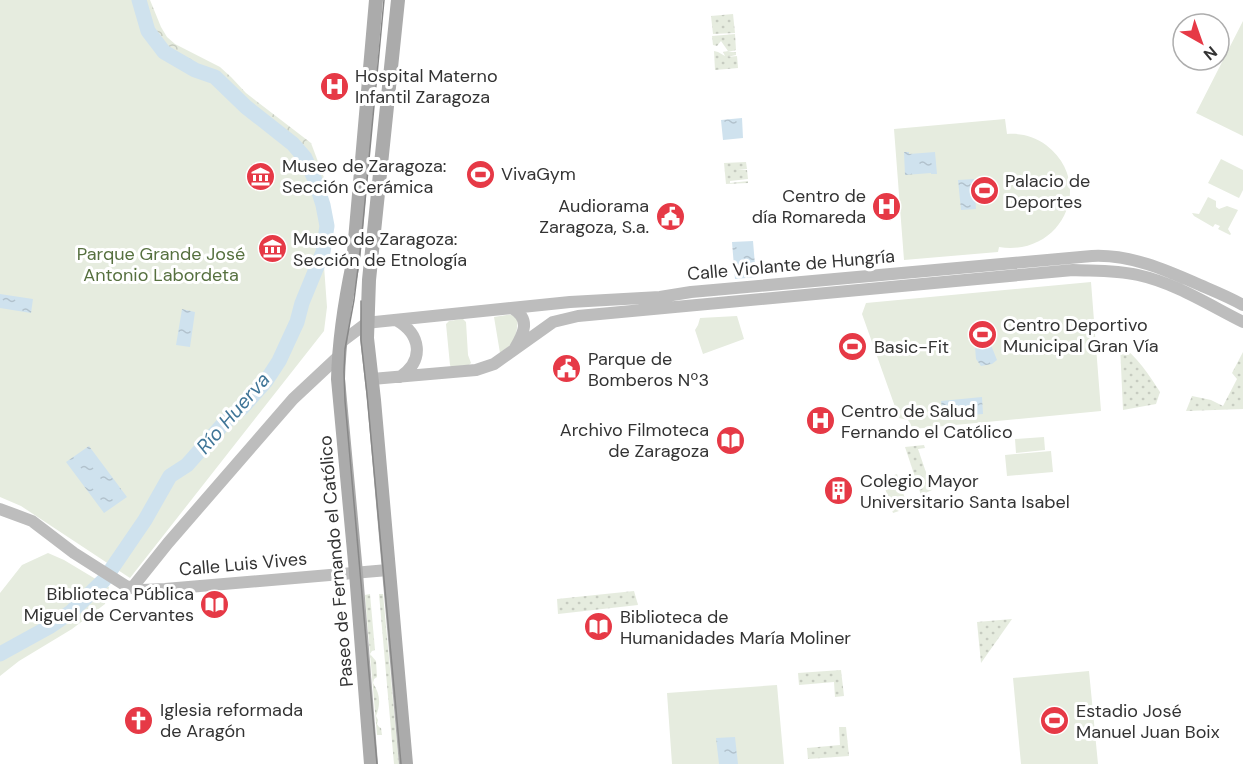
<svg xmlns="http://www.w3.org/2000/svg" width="1243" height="764" viewBox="0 0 1243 764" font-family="'DM Sans',sans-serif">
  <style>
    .grass { fill: url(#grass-dots) }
    .forest { fill: url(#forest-crowns) }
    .green { fill: #e6ecdf }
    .water { fill: url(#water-ripples) }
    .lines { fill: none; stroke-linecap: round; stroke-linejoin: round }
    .river { stroke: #cfe2ee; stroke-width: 15 }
    .secondary { stroke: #bdbdbd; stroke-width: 12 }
    .primary { stroke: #ababab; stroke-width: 14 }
    .tram { stroke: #888; stroke-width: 1.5 }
    .labels { text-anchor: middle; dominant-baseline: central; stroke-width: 6; stroke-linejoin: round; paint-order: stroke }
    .poi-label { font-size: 18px; fill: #333; stroke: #fff; text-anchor: start }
    .park-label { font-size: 18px; fill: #56703f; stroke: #fff }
    .street-label { font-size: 18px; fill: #333; stroke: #fff }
    .water-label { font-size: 20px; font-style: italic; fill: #3f7597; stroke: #fff }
  </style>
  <defs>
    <pattern id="grass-dots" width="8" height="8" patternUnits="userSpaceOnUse" patternTransform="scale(1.5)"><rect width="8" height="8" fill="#e6ecdf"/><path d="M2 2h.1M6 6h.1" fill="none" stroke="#c6cbc0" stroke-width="1.8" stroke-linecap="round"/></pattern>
    <pattern id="forest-crowns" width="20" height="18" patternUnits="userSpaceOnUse" patternTransform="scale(1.5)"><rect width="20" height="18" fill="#e6ecdf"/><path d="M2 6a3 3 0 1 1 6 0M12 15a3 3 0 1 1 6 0" fill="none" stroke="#c6cbc0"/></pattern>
    <pattern id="water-ripples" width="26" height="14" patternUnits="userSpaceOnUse" patternTransform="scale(1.5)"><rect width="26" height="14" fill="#cfe2ee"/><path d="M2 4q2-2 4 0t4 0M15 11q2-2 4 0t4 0" fill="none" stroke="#b2c2cd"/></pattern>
  </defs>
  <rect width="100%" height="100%" fill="#fff"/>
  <!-- grass -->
  <path class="grass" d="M733 14 735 33 713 34 711 16Z
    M735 34 736 50 728 52H736V55L727 57 737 56 738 68 715 70 714 51 718 52 725 56 723 52 728 51 721 41 717 46 713 45 712 36Z
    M746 162 747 169 738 170H747L748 179 730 181V183L748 181V183L726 184 724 163Z
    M1120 345C1137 356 1149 375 1160 392L1156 404 1123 410Z
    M1243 352V409L1186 411 1192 396 1211 400 1223 406 1237 379 1232 373Z
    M924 445 925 448 918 449 932 490 921 495 905 447Z
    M634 591 638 605 558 614 557 599Z
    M370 594 375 650 372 651 370 654 376 661 377 677 374 679 373 683C380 694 381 703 376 716L378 720 377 724 379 727 381 728 382 735H377L365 595Z
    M379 594H383L399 764H394Z
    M1012 619 981 663 977 622Z
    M841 670 844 696 835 697 834 682 799 685 798 673Z
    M839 727H846L849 756 808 759 807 748 840 745Z"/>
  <!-- forest -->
  <path class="forest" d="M139 0H150L161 27 167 37 175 44 220 67 231 77 246 93 311 143 329 191 323 205 315 180 305 158 293 144 246 107 215 77 195 70 164 52 148 31Z"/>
  <!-- green -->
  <path class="green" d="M0 0H139L148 31 164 52 195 70 215 77 246 107 293 144 309 170 323 205 327 226 323 252 327 307 324 331 130 578 21 506 0 497Z
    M1243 21V136L1196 113Z
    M1005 119 1007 134C1021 133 1034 136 1046 145 1096 183 1062 257 999 247L998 252 904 260 894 129Z
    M1221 159 1243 170V190L1239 198 1208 183Z
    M1208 197 1216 201V207L1219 209 1227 206 1238 210 1228 229 1231 234 1230 235 1218 229 1220 226 1215 224 1213 227 1194 216 1192 213 1199 214Z
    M1091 282 1101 411 913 429 908 420 899 418 862 314 866 303Z
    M514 314 517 316C519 326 515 332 516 341L500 353 494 317Z
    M737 316 744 339 703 354 695 330 698 325 700 318Z
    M463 319 466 322 468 355 471 363 469 365 451 367 450 365 446 324 449 321Z
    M1044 437 1045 450 1016 453 1015 439Z
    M1051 451 1053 472 1007 476 1005 455Z
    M897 474 908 508 893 513 882 479Z
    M48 553 64 560 109 587 105 604 72 629 19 661 0 676V593L22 565Z
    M1089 671 1098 764H1021L1013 678Z
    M777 685 784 764H672L667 693Z"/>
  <!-- water -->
  <path class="water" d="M742 118 743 138 723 140 721 120Z
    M904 152H909V154L935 152 937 174H931V173L905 175Z
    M974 179 976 209 961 210 958 180Z
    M753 241 756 277 735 279 732 242Z
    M0 294 33 299 31 313 0 308Z
    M182 309 195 312 190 347 176 345Z
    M990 328 993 331 991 345 997 360 992 364 981 366 976 359 975 347 981 339 984 330Z
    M982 397 983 414 943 417 941 401Z
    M89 446 127 497 104 513 66 462Z
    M735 737 738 764H719L716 738Z"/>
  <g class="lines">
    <!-- river -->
    <path class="river" d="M0 654 49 627 71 612 104 580 145 520 170 476 187 465 225 422 242 408 266 381 279 361 297 322 302 303 323 252 327 226 323 205 315 180 305 158 293 144 246 107 215 77 195 70 164 52 148 31 139 0"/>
    <!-- secondary -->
    <path class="secondary" d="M512 308C531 319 524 333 515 348
      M396 320C421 334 425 360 400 377
      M340 343 364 325 367 323 375 322 570 302 660 297 691 292 1092 256C1130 254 1166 270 1200 285 1214 291 1229 297 1243 305
      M372 379 476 370 494 364 553 322 578 316 1073 270C1095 271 1116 270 1138 275 1175 283 1209 305 1243 322
      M0 509 32 521 74 553 126 586 142 590 165 589 388 570
      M132 588 168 543 293 399 339 356"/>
    <!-- primary -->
    <path class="primary" d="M398 0 369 280 367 338 374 400 406 764
      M371 764 356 573 338 379C339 340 345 301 353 263L376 0"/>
    <!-- tram -->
    <path class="tram" d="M361 301V340L367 394 401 764
      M377 764 345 401 344 372 345 349 354 300 361 244 384 0"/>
  </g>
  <!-- icons -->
  <defs>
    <symbol id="hospital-disc" viewBox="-11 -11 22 22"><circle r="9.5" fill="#e63946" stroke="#fff"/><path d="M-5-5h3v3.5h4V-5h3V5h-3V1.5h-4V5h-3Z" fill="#fff"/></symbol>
    <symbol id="stadium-disc" viewBox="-11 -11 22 22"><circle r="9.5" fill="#e63946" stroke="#fff"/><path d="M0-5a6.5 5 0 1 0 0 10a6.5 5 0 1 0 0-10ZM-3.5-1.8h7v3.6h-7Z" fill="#fff"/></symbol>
    <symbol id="museum-disc" viewBox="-11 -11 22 22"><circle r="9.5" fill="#e63946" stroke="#fff"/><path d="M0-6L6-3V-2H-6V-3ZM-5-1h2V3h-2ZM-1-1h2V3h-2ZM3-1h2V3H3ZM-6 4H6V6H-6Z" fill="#fff"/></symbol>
    <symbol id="civic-disc" viewBox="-11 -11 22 22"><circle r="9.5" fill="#e63946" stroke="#fff"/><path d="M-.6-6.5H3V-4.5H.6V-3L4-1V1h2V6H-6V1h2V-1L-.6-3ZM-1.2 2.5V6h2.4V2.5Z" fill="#fff"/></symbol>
    <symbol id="library-disc" viewBox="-11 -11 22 22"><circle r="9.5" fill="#e63946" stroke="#fff"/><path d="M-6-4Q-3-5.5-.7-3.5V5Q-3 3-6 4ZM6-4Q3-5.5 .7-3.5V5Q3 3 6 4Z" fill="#fff"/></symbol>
    <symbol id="building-disc" viewBox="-11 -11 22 22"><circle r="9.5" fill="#e63946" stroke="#fff"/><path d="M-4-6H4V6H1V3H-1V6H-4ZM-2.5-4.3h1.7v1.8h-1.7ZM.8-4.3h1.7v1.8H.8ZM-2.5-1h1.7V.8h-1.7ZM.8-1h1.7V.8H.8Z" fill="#fff"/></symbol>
    <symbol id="church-disc" viewBox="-11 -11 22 22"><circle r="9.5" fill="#e63946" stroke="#fff"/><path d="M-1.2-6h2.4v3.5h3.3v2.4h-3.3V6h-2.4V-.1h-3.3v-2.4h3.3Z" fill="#fff"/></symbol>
  </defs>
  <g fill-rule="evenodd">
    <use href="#hospital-disc" x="318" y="70" width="33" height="33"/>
    <use href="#stadium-disc" x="464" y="158" width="33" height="33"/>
    <use href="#museum-disc" x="244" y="160" width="33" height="33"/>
    <use href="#stadium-disc" x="968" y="174" width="33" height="33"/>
    <use href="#hospital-disc" x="870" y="190" width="33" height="33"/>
    <use href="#civic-disc" x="654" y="200" width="33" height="33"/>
    <use href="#museum-disc" x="256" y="232" width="33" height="33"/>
    <use href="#stadium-disc" x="966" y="318" width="33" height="33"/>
    <use href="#stadium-disc" x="836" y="330" width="33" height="33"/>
    <use href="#civic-disc" x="550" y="352" width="33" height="33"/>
    <use href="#hospital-disc" x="804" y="404" width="33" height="33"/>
    <use href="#library-disc" x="714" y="424" width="33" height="33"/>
    <use href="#building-disc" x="822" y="474" width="33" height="33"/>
    <use href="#library-disc" x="198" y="588" width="33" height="33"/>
    <use href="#library-disc" x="582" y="610" width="33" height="33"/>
    <use href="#church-disc" x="122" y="704" width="33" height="33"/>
    <use href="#stadium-disc" x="1038" y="704" width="33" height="33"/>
  </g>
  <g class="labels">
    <!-- poi labels -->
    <g class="poi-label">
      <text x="355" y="76">Hospital Materno<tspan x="355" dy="21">Infantil Zaragoza</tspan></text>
      <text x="282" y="166">Museo de Zaragoza:<tspan x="282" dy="21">Sección Cerámica</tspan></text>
      <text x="501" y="174">VivaGym</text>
      <text x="1005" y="181">Palacio de<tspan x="1005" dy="21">Deportes</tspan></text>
      <text x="866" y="196" text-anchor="end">Centro de<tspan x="866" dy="21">día Romareda</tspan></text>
      <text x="649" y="206" text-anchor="end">Audiorama<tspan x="649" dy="21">Zaragoza, S.a.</tspan></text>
      <text x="293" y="239">Museo de Zaragoza:<tspan x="293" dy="21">Sección de Etnología</tspan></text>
      <text x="1003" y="325">Centro Deportivo<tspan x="1003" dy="21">Municipal Gran Vía</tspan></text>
      <text x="874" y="347">Basic-Fit</text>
      <text x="588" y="359">Parque de<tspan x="588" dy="21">Bomberos Nº3</tspan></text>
      <text x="841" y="411">Centro de Salud<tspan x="841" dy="21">Fernando el Católico</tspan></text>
      <text x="709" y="430" text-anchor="end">Archivo Filmoteca<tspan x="709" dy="21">de Zaragoza</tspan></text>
      <text x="860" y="481">Colegio Mayor<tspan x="860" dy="21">Universitario Santa Isabel</tspan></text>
      <text x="194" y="594" text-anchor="end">Biblioteca Pública<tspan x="194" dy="21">Miguel de Cervantes</tspan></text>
      <text x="620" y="617">Biblioteca de<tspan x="620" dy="21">Humanidades María Moliner</tspan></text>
      <text x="160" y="710">Iglesia reformada<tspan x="160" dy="21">de Aragón</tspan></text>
      <text x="1076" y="711">Estadio José<tspan x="1076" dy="21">Manuel Juan Boix</tspan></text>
    </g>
    <!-- park labels -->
    <g class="park-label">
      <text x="161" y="254">Parque Grande José<tspan x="161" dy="21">Antonio Labordeta</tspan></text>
    </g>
    <!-- street labels -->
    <g class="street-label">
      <text transform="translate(791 265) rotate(-5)">Calle Violante de Hungría</text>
      <text transform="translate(336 561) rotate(-95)">Paseo de Fernando el Católico</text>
      <text transform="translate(243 564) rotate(-5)">Calle Luis Vives</text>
    </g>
    <!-- water labels -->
    <g class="water-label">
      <text transform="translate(233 413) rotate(-49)">Río Huerva</text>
    </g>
  </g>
  <!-- north arrow -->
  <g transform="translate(1201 42) rotate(140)"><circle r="28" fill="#ffffff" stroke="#adadad" stroke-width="1.5"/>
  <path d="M0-4.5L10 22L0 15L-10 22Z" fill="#e63946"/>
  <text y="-9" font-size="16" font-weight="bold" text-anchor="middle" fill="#333333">N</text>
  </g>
</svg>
